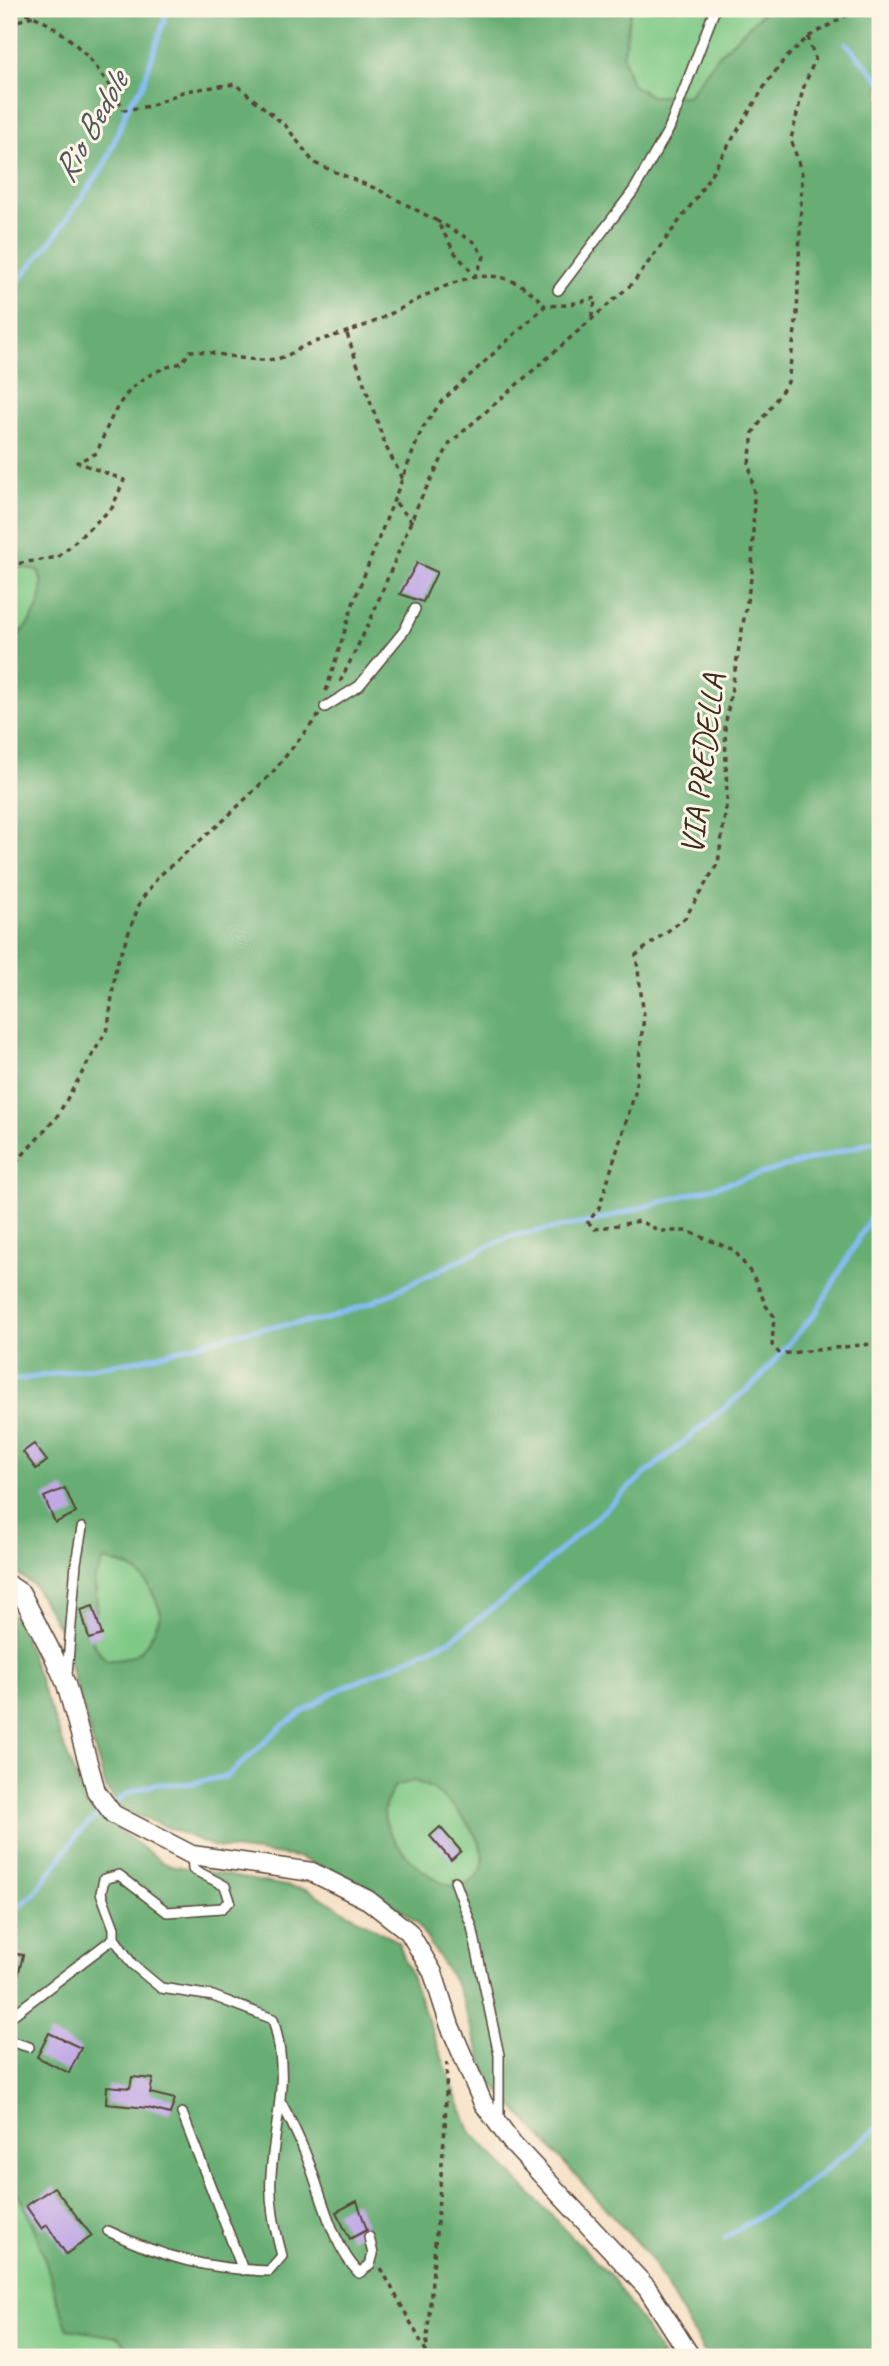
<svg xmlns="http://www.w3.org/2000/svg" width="889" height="2366" viewBox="0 0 889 2366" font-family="Caveat,sans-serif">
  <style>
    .green { fill: #7fc986; stroke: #5d7a52; stroke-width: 2 }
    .forest { fill: #67ad73; stroke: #516c48; stroke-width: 2; fill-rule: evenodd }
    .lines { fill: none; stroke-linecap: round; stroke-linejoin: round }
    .stream { stroke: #87bcf5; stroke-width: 5 }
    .building { fill: #c1a8e5 }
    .service-casing { stroke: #574537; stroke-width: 12 }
    .minor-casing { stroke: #574537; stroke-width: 21 }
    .path { stroke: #574537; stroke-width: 3.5; stroke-dasharray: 5 5; stroke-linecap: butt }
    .service { stroke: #fff; stroke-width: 9 }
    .minor { stroke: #fff; stroke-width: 18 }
    .labels { text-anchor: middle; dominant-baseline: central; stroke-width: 6; stroke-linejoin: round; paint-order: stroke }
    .street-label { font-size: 33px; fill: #3b2a1e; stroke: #fcf5e5 }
    .water-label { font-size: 35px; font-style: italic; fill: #52565e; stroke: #fcf5e5 }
  </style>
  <rect width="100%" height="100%" fill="#fcf5e5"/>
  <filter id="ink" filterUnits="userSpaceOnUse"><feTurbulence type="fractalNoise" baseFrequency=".0143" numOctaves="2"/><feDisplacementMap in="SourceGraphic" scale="14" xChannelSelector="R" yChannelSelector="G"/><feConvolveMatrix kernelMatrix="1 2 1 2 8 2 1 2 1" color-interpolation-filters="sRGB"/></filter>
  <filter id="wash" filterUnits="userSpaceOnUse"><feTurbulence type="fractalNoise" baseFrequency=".00686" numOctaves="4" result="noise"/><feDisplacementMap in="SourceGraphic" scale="28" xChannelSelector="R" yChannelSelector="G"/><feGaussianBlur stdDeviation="1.57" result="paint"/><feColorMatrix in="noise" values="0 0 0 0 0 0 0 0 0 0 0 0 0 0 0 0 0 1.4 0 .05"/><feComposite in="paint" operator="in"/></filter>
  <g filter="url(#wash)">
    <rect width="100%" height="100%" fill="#f5dec3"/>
    <!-- green -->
    <path class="green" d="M631 9H767L719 55 688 96H651L632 85 623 57Z
      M19 567 38 570C50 598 31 626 9 644V572Z
      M104 1560C140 1566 149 1580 161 1613 151 1642 141 1662 106 1660L92 1642 97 1602 94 1579Z
      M414 1780C420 1783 428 1786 434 1789 455 1804 500 1853 476 1877 472 1881 465 1887 458 1887 430 1887 382 1839 384 1810 385 1802 391 1793 395 1786Z
      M9 2180C33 2215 48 2260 57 2301L119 2337 137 2357H9Z"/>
    <!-- forest -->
    <path class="forest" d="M9 9H631L623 57 632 85 651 96H688L719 55 767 9H880V2357H707L649 2256 489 2080 458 1988 417 1923 373 1888 298 1857 215 1847 122 1809 106 1788 59 1628 34 1586 9 1567V644C31 626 50 598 38 570L19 567 9 572ZM104 1560C140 1566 149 1580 161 1613 151 1642 141 1662 106 1660L92 1642 97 1602 94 1580ZM414 1781C420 1783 428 1786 434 1790 455 1804 500 1853 476 1877 472 1881 465 1887 458 1887 430 1886 382 1839 384 1810 385 1802 391 1793 395 1786Z
      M9 1609 20 1627 86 1806 165 1864 308 1890 398 1942 470 2131 614 2280 663 2357H137L118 2337 68 2329C48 2280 40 2225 9 2180Z"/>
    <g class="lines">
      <!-- stream -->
      <path class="stream" d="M846 43 880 80
        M9 292 53 239 104 166 129 105 124 110 142 87 168 9
        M9 1381 140 1360 250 1330 327 1319 373 1302 510 1236 591 1222 880 1140
        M118 1801 128 1793 156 1784H188L228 1776 282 1726 332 1693 452 1639 515 1591 632 1485 757 1381 817 1311 880 1201
        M9 1915 34 1894 81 1830 99 1815
        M725 2238 797 2192 880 2126"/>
    </g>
    <g id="blocks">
      <!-- building -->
      <path class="building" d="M417 563 437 572 423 602 400 594Z
        M34 1444 47 1461 36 1469 23 1452Z
        M65 1488 76 1513 55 1523 44 1497Z
        M93 1606 102 1635 89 1639 81 1610Z
        M440 1827 461 1851 451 1860 430 1836Z
        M9 1952 23 1955 14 1993H9Z
        M49 2033 81 2048 69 2073 37 2057Z
        M132 2077 153 2079 150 2093 175 2099 170 2114 148 2108 106 2104 107 2086 130 2088Z
        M54 2187 92 2236 66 2254 47 2225 42 2229 26 2206Z
        M357 2201 367 2230 350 2239 336 2212Z"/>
    </g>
  </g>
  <g filter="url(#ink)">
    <use href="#blocks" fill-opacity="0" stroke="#574537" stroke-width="2"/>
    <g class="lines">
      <defs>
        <path id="service" d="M558 290 634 190 669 129 715 9
          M325 707 359 686 404 631 415 609
          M67 1675 76 1563 82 1528
          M455 1881 472 1927 499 2055V2120
          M9 2018 114 1938
          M9 2041 29 2047
          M282 2104C294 2127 305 2150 313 2174 325 2208 334 2246 359 2273L370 2265 373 2254 369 2237
          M182 2113 243 2270
          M108 2231C164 2258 207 2269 269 2271L282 2256C275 2229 269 2203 271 2175 275 2115 291 2081 273 2019L213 1996 161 1988 132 1964 114 1938V1928L101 1893 104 1879 119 1875 167 1912 222 1908 230 1901 225 1886 193 1869 192 1855"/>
        <path id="minor" d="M9 1585 21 1593 54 1657 66 1684 96 1791 113 1814 192 1855 312 1872 368 1900 409 1932 433 1973 450 2026 483 2103 513 2144 647 2288 691 2357"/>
      </defs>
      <!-- service casing -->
      <use href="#service" class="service-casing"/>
      <!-- minor casing -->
      <use href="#minor" class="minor-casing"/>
      <!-- path -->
      <path class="path" d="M16 9C68 27 98 63 124 110L150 106 185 91 235 84 286 126 314 163 379 190 437 221 455 253 475 276 484 257 474 242 437 221
        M9 24 33 16
        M808 37 815 59 803 89 791 139 802 174 797 315 788 382 753 433 749 463 754 493 752 573 725 727 727 801 718 863 685 918 636 955 644 1016 635 1093 599 1208 588 1222 595 1229 640 1221 660 1231H687L734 1250 754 1277 766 1306 774 1316 772 1345 780 1354 880 1343
        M347 334 386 447 404 481
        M396 503 412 522
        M9 565 58 557 112 508 124 480 77 462 97 453C115 404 130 375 182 363L190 351C219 351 252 365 280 358 290 356 299 347 309 344 334 335 359 330 384 317 438 291 494 246 545 306
        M340 682 370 621 419 502 450 443 633 283 697 197 766 84 784 60 808 37 858 9
        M326 691 354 601 422 429 441 402 545 306 566 305 596 298 591 319
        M9 1170 56 1118 108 1028 116 966 141 900 159 876 225 819 272 773 319 715
        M381 2268 426 2351 445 2127 447 2062"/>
      <!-- service -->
      <use href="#service" class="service"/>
      <!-- minor -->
      <use href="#minor" class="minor"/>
    </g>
  </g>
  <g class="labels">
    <!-- street labels -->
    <g class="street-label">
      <text transform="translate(702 764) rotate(-83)">VIA PREDELLA</text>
    </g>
    <!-- water labels -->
    <g class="water-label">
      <text transform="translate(90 127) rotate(-61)">Rio Bedole</text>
    </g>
  </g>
  <!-- margin -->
  <rect width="889" height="2366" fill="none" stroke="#fcf5e5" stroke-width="35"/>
</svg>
